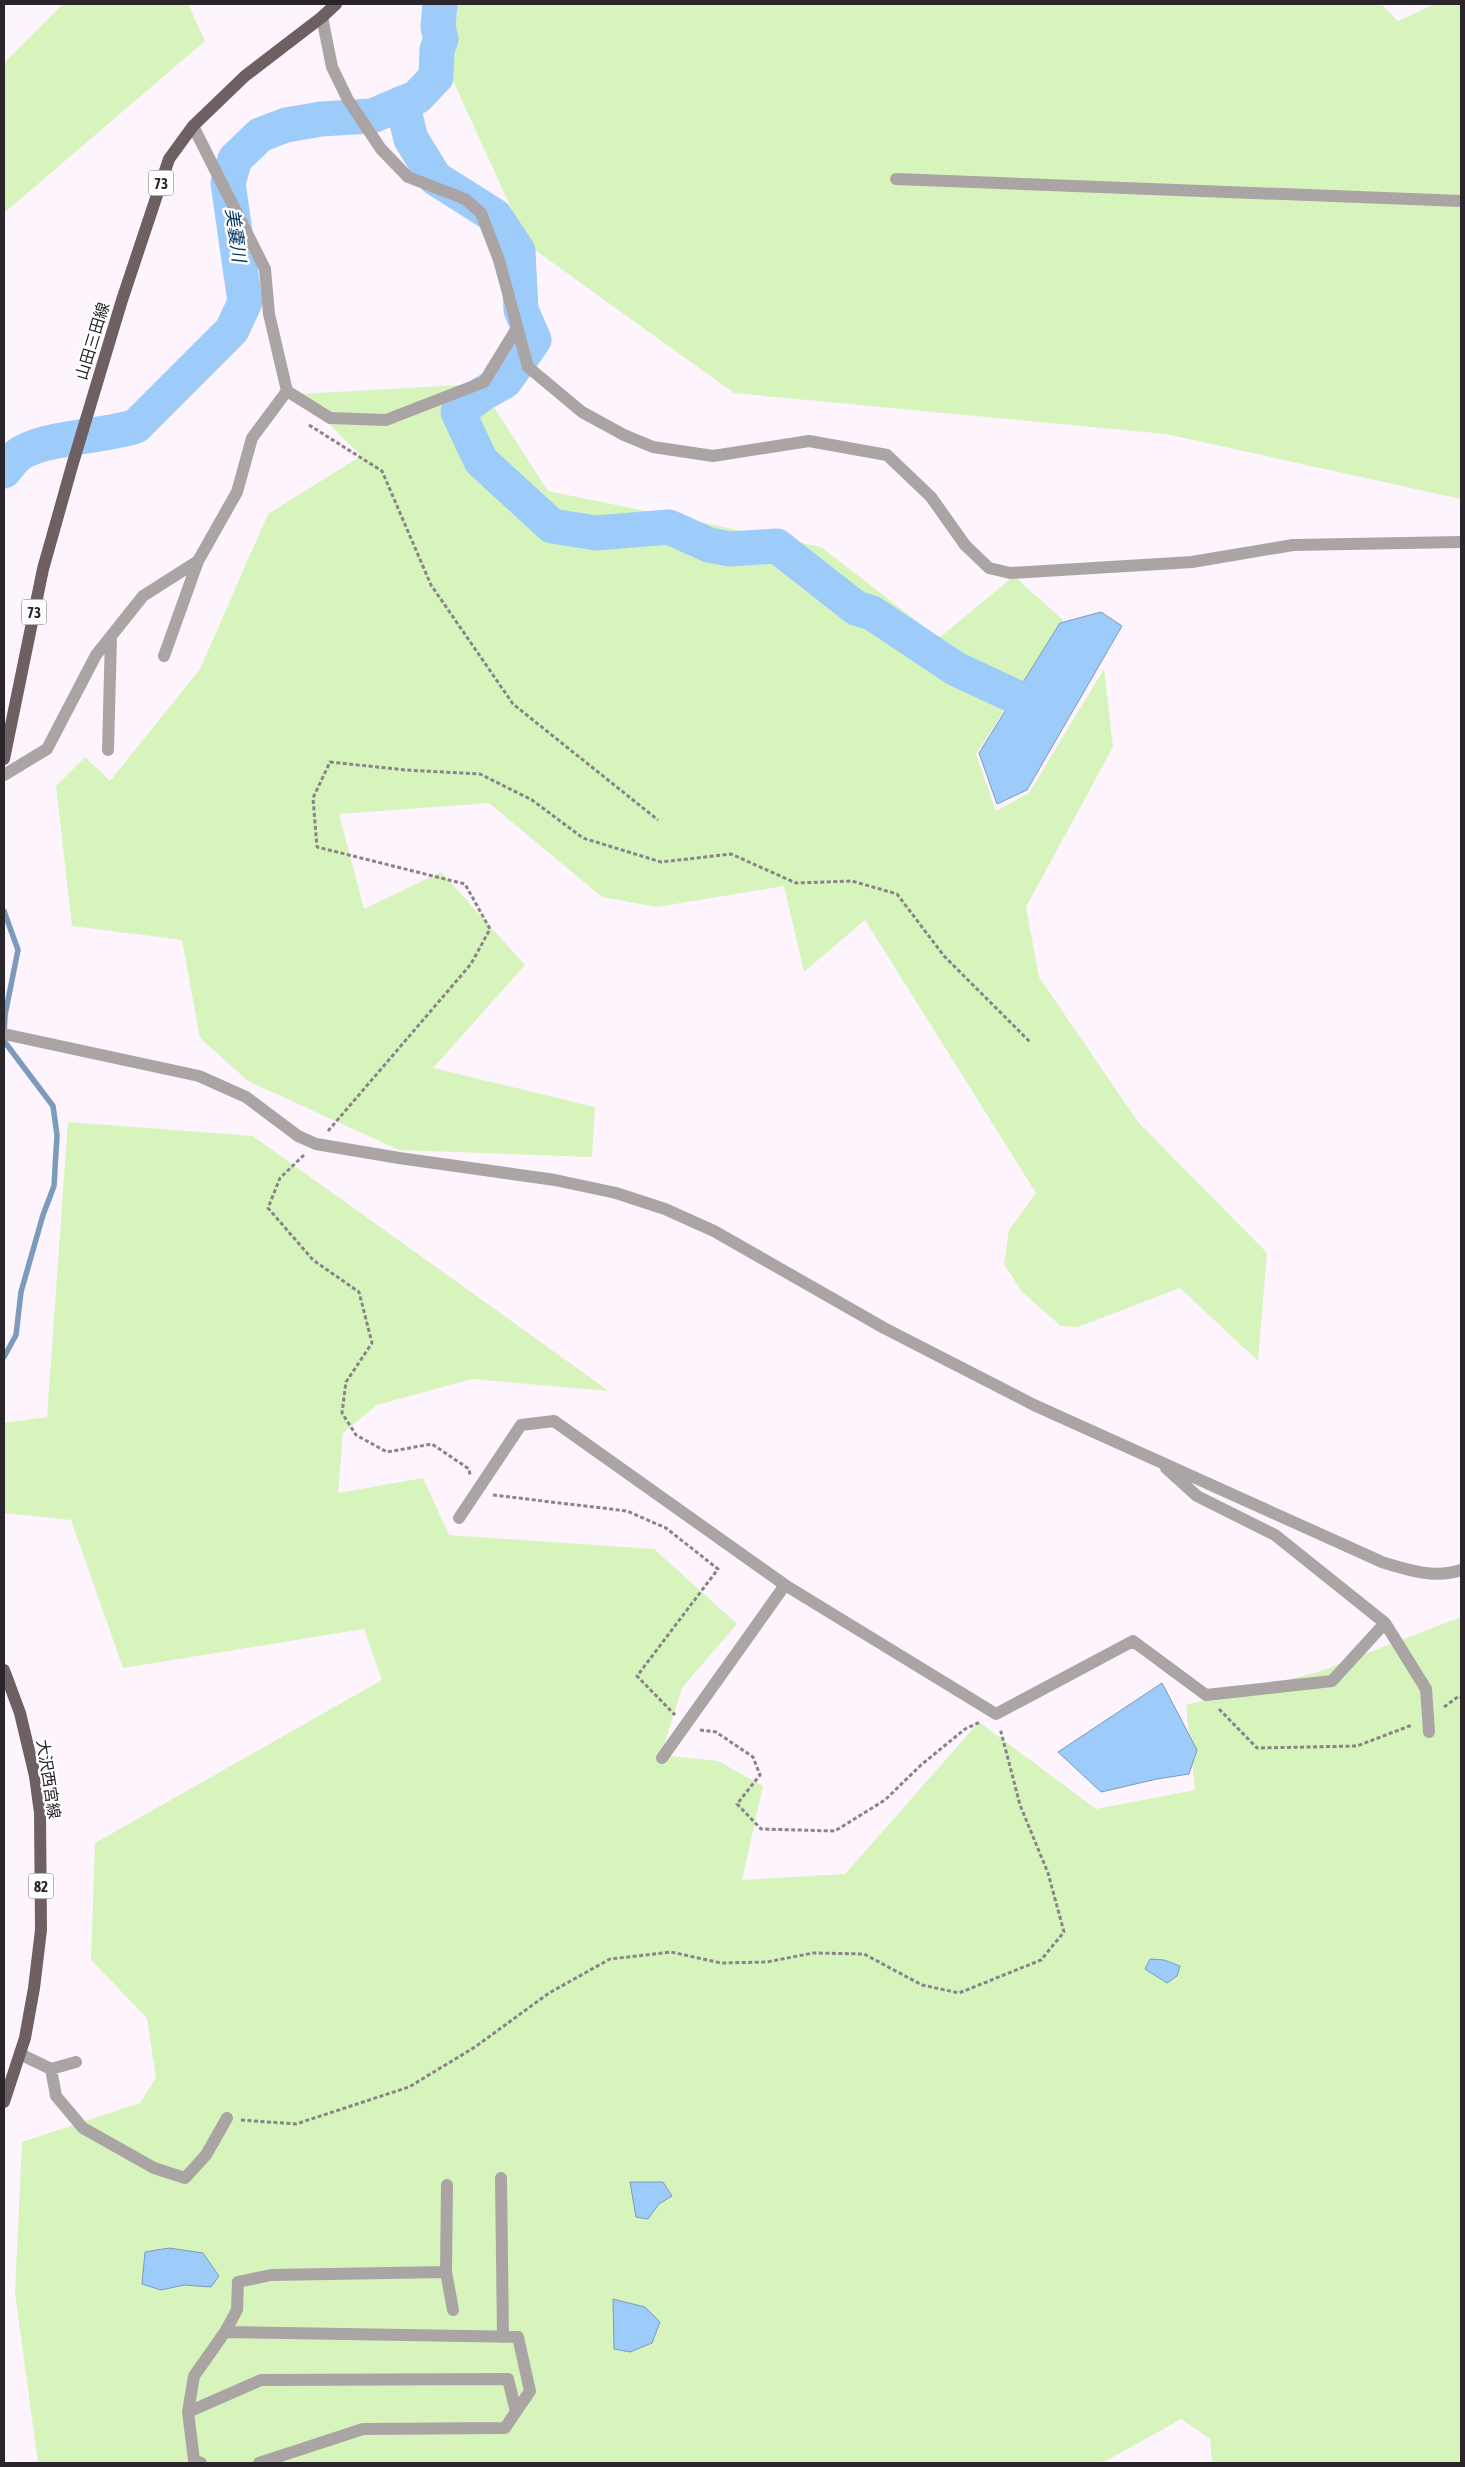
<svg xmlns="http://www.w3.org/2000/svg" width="1465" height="2467" viewBox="0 0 1465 2467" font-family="'Asap Condensed','Noto Sans JP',sans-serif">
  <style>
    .green { fill: #d8f4bd }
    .water { fill: #9eccfa; stroke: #7b9abc }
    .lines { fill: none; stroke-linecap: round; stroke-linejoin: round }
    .stream { stroke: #7b9abc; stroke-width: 5.5 }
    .river { stroke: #9eccfa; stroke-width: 35 }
    .path { stroke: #8a838b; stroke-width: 3; stroke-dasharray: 4 2.5; stroke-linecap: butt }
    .minor { stroke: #aba4a5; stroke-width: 12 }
    .major { stroke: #6d5f62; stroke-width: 12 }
    .labels { text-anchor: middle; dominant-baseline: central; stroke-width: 5; stroke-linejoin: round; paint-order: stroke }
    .shield { fill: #fff; stroke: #69666a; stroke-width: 1 }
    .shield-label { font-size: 15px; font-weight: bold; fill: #29252a }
    .street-label { font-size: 16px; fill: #29252a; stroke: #fff }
    .water-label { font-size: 18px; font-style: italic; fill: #003760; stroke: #fff }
  </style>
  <rect width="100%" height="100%" fill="#fdf4fe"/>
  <!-- green -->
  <path class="green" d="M63 4H188L205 41 4 213V63Z
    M448 4H1381L1398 21 1435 4H1461V499L1166 434 734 393 528 245 443 59Z
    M479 384 548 491 821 547 939 638 1014 576 1063 620 976 754 996 811 1029 793 1104 669 1113 747 1026 907 1039 977 1138 1122 1267 1253 1258 1361 1180 1288 1078 1327 1061 1326 1022 1292 1004 1264 1009 1230 1036 1193 865 920 804 972 784 886 657 907 602 897 489 803 339 814 364 909 441 872 525 965 433 1068 595 1107 592 1157 399 1150 248 1081 200 1038 182 940 72 926 56 786 85 757 110 781 200 669 268 514 361 456 299 394Z
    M68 1122 253 1136 609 1391 472 1379 377 1405 343 1433 338 1493 423 1478 449 1535 654 1549 737 1624 682 1688 661 1755 718 1761 763 1786 742 1880 845 1874 979 1722 1096 1809 1195 1790 1186 1705 1318 1672 1461 1617V2463H1210L1212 2461 1210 2439 1181 2419 1106 2461 1096 2463H38L15 2293 22 2142 140 2103 156 2078 147 2018 91 1960 95 1843 382 1680 364 1629 123 1668 71 1520 4 1513V1423L47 1417Z"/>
  <!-- water -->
  <path class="water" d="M1101 612 1122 626 1027 790 997 804 979 753 1060 623Z
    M1162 1683 1197 1750 1189 1774 1157 1779 1101 1792 1058 1752Z
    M1150 1959 1164 1960 1180 1966 1177 1976 1167 1983 1145 1969Z
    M630 2182H663L672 2196 659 2204 648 2219 636 2217Z
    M169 2248 203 2253 219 2276 211 2287 184 2285 161 2290 142 2284 145 2252Z
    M613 2299 645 2307 660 2322 652 2343 630 2352 614 2349Z"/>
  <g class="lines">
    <!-- stream -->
    <path class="stream" d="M4 911 18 950 5 1015 4 1034
      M4 1041 53 1106 57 1135 54 1186 43 1215 21 1292 16 1335 4 1357"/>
    <!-- river -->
    <path class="river" d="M402 103 411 139 435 178 495 216 518 251 521 310 534 340 505 381 482 394 458 412 481 461 552 526 596 533 669 527 709 545 730 549 777 546 856 608 872 613 956 669 1014 696
      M4 471C8 466 12 461 17 456 39 437 105 437 136 426L232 330 245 302 228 183 235 159 260 135 286 125 321 119 372 116 417 97 436 77 437 50 441 39 438 27 440 4"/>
    <!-- path -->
    <path class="path" d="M309 425 382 471 431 585 513 704 658 820
      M328 1131 471 964 490 929 465 884 317 847 313 798 330 762 406 770 480 774 532 800 583 838 661 862 731 854 796 883 852 881 897 894 944 956 1031 1043
      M304 1155 280 1178 268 1208 313 1260 359 1292 372 1343 346 1382 342 1413 356 1435 387 1452 432 1444 469 1469 470 1475
      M493 1495 627 1511 666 1528 718 1569 637 1676 675 1715
      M1444 1707 1459 1696 1461 1697
      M1219 1709 1257 1748 1357 1746 1412 1725
      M700 1730 716 1732 753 1757 760 1775 737 1804 761 1829 835 1831 885 1800 921 1765 965 1729 980 1722
      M241 2120 296 2124 409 2087 475 2047 549 1993 610 1959 671 1952 721 1963 767 1962 813 1953 864 1954 922 1985 959 1993 1041 1960 1064 1932 1048 1873 1020 1805 1000 1728"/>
    <!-- minor -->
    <path class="minor" d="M322 17 332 67 348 100 381 149 408 177 465 199 481 213 499 260 528 367 582 412 624 435 653 447 713 456 809 441 887 455 931 497 965 545 989 568 1010 573 1192 562 1293 545 1461 542
      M193 126 265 269 269 314 287 391 330 418 386 420 484 382 517 328
      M896 179 1461 201
      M164 656 198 561
      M108 750 111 636
      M4 775 47 749 96 655 143 596 198 561 237 492 252 438 287 391
      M4 1034 199 1076 246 1097 298 1136 316 1144 399 1158 555 1180 616 1193 665 1209 714 1231 884 1328 1034 1405 1382 1562C1408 1570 1435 1579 1461 1570
      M459 1518 521 1425 554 1421 785 1585 662 1758
      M785 1585 996 1714 1133 1641 1206 1695 1332 1681 1385 1623 1275 1535 1197 1496 1166 1468
      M1385 1623 1426 1689 1429 1732
      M20 2054 51 2069 76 2062
      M51 2069 56 2096 83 2128 154 2168 185 2178 206 2155 227 2118
      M501 2178 503 2337
      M446 2272 453 2310
      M225 2332 518 2337 530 2391 505 2428 363 2429 259 2463
      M188 2412 194 2376 225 2332 237 2310 238 2282 271 2275 446 2272 447 2185
      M201 2463 194 2460 188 2412 261 2380 508 2379 516 2412"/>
    <!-- major -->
    <path class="major" d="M4 759 43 569 72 466 122 300 169 159 193 126 245 76 322 17 336 4
      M4 1670 20 1713 35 1776 40 1813 41 1930 34 1988 25 2038 4 2102"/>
  </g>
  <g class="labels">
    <!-- shield labels -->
    <g class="shield">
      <rect x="148.5" y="170.5" width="25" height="25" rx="4"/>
      <rect x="21.5" y="599.5" width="25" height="25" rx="4"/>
      <rect x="28.5" y="1873.5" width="25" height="25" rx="4"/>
    </g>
    <g class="shield-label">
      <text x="161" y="183">73</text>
      <text x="34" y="612">73</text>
      <text x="41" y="1886">82</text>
    </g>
    <!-- street labels -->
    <g class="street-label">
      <text transform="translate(92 341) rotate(-73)">山田三田線</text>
      <text transform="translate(49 1779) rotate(81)">大沢西宮線</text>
    </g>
    <!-- water labels -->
    <g class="water-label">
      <text transform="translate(236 235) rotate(82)">美嚢川</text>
    </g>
  </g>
  <!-- border -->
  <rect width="1465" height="2467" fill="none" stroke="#29252a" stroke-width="10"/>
</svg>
